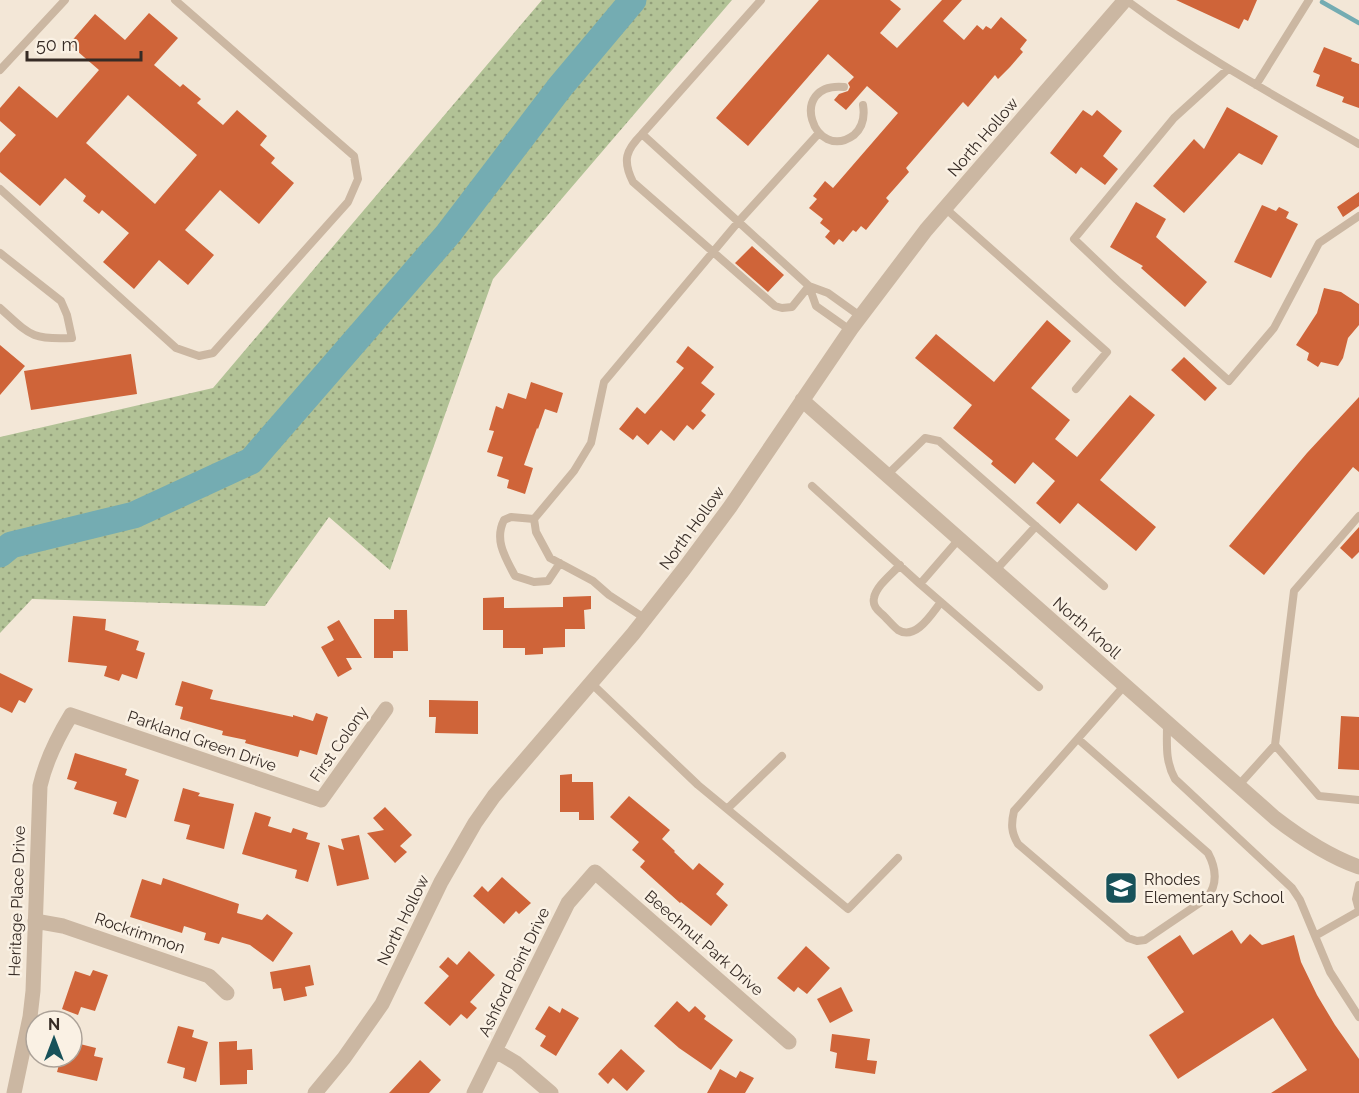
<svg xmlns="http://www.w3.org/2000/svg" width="1359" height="1093" viewBox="0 0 1359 1093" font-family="Raleway,sans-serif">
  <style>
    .grass { fill: url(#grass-dots) }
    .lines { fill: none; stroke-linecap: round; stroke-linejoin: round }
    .stream { stroke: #74acb2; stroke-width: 4.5 }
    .river { stroke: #74acb2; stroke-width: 27 }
    .building { fill: #cf6439; fill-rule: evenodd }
    .service { stroke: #cbb7a2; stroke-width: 8 }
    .minor { stroke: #cbb7a2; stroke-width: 15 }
    .labels { text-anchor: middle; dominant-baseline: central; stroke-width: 5; stroke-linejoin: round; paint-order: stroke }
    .street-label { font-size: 16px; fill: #362b25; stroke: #faf1e4 }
    .poi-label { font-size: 16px; fill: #362b25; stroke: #faf1e4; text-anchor: start }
  </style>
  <defs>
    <pattern id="grass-dots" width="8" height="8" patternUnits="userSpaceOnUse" patternTransform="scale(1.5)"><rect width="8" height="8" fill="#b2c296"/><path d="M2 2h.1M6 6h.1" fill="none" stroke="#929e7a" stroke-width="1.8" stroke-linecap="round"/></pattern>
  </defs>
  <rect width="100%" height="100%" fill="#f3e7d7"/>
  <!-- grass -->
  <path class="grass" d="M542 0H732L493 279 390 570 329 517 265 606 32 599 0 633V437L213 388Z"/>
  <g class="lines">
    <!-- stream -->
    <path class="stream" d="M1322 2 1359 23"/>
    <!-- river -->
    <path class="river" d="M0 554 11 545 134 515 251 461 448 234 560 87 633 0"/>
  </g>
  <!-- building -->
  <path class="building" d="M819 0H890L901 9 880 33 897 48 942 0H962L943 21 964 40 977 25 983 30 986 26 991 29 1001 17 1027 40 1020 49 1023 52 1010 67 998 79 995 75 968 107 963 102 906 168 909 172 886 198 889 201 866 230 861 226 856 232 853 230 843 242 839 239 834 245 825 237 830 231 820 223 823 219 809 208 817 199 813 196 825 181 833 188 898 113 867 86 846 110 834 100 839 94 848 91 850 87 848 83 854 77 828 54 748 146 716 118Z
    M1176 0H1257L1248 21 1244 19 1239 29Z
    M149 13 178 38 154 65 180 87 183 84 201 99 197 103 223 125 237 110 267 136 260 145 275 158 271 163 294 183 259 224 220 190 185 230 214 255 188 285 159 260 134 289 103 262 129 233 102 210 99 214 83 201 86 196 65 178 40 206 0 172V153L16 135 0 121V108L19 86 57 118 99 70 69 44 95 14 125 40ZM128 95 197 155 155 204 86 143Z
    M1324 47 1352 58 1351 61 1359 64V108L1342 102 1344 97 1316 86 1320 75 1313 72Z
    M1227 107 1278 136 1262 165 1239 153 1184 213 1153 186 1194 139 1204 149Z
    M1083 110 1092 116 1097 110 1122 131 1103 156 1118 169 1105 185 1081 167 1076 174 1050 153Z
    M1359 192V206L1343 217 1337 207Z
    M1136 202 1166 219 1156 237 1207 282 1185 307 1141 268 1143 266 1110 247Z
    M1262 205 1276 211 1279 207 1289 212 1286 218 1298 224 1271 278 1234 262Z
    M752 246 784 275 768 292 735 263Z
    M1324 288 1341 292 1359 304V325L1348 338 1343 358 1338 366 1321 362 1318 367 1307 360 1309 353 1296 345 1317 313Z
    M1047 320 1071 341 1031 388 1070 420 1055 439 1077 457 1130 395 1155 415 1100 480 1156 527 1136 551 1078 503 1060 524 1036 503 1055 481 1033 462 1015 484 991 464 993 461 953 428 972 405 915 358 936 334 994 382Z
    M0 345 25 366 0 395Z
    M688 346 714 367 701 383 715 394 701 411 706 415 693 430 687 425 674 441 661 430 648 445 637 435 633 440 619 429 637 407 645 414 659 398 684 368 676 362Z
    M131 354 137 394 31 410 24 371Z
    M1184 357 1217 388 1205 401 1171 370Z
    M531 382 563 393 557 413 545 409 538 429 537 428 524 465 533 468 525 494 507 488 509 480 497 476 503 457 487 452 494 431 489 430 496 406 503 409 508 393 526 399Z
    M1359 397V472L1353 467 1264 575 1229 546 1307 453Z
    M1359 527V552L1352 559 1340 548Z
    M591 596V609L584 610 585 629H565V647L543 648V654L525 655V648H503V630H483V598L504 597V608L563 607V597Z
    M394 610H407L408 651H393V658H374V619H394Z
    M73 616 106 619 105 630 139 641 136 650 145 653 137 679 122 674 119 681 104 676 107 666 68 662Z
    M339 620 362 658H346L352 669 338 677 321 647 334 640 327 627Z
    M0 673 33 689 25 703 19 700 12 713 0 707Z
    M182 681 213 690 210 699 293 717V715L313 721 316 713 328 717 317 755 300 750 298 757 245 743 246 740 222 735 223 731 180 719 183 707 175 705Z
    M429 700 478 701V734L435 733 436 717H429Z
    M1341 716 1359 717V770L1338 769Z
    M75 753 127 769 125 775 139 780 126 818 113 814 117 802 74 789 77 782 67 779Z
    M572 774V782H593L594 820H579V812H560V775Z
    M183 788 200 793 198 796 234 804 224 849 186 839 190 825 174 821Z
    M629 796 670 830 662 839 675 851 674 852 693 870 699 863 724 884 716 894 728 905 711 926 681 902 680 903 640 867 645 861 632 850 639 842 610 817Z
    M385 807 412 835 400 846 407 852 395 863 367 833 384 830 373 818Z
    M255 812 271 817 268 826 291 833 293 828 308 833 306 839 320 843 308 882 295 878 297 870 242 854Z
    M359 835 369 879 337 886 328 845 344 850 341 839Z
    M502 877 531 903 519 914 516 911 504 924 473 896 482 886 488 892Z
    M163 878 239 904 237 913 262 920 267 914 293 933 273 962 250 945 222 937 219 944 204 940 206 933 184 926 182 933 130 917 142 879 161 885Z
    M1232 930 1241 944 1250 934 1262 945 1294 935 1301 962 1317 995 1335 1025 1359 1059V1093H1271L1307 1070 1273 1018 1178 1079 1149 1035 1184 1012 1147 957 1180 935 1193 955Z
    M806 946 830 968 807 994 798 987 794 992 777 978Z
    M469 951 495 975 470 1002 477 1008 467 1019 461 1014 450 1026 424 1003 449 976 439 967 448 957 457 965Z
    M310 965 314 985 305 987 307 996 284 1001 281 988 273 989 270 972Z
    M93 970 108 975 95 1011 81 1007 78 1015 62 1009 75 971 90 976Z
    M841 987 853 1011 830 1023 817 999Z
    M677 1001 689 1012 695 1006 706 1016 704 1019 733 1040 711 1070 679 1048 654 1026Z
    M549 1006 560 1013 562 1008 579 1018 556 1056 540 1046 546 1036 535 1029Z
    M178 1026 194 1030 192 1037 208 1042 196 1082 183 1078 185 1068 167 1063Z
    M832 1034 870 1039 867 1060 877 1061 875 1074 835 1068 837 1053 830 1051Z
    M237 1041V1050L252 1049 253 1070H247V1084L220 1085 219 1042Z
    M72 1042 96 1048 94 1056 103 1058 97 1081 57 1072 61 1057H72Z
    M621 1049 645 1071 627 1091 613 1078 608 1084 598 1074Z
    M420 1060 441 1080 429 1093H389Z
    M720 1069 736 1078 740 1071 754 1078 745 1093H707Z"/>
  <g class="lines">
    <!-- service -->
    <path class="service" d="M761 0 642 134 809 286 828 293 860 316
      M1126 0C1199 55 1279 98 1359 144
      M1228 69 1174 118 1074 239 1117 280 1229 381 1274 328 1319 243 1359 216
      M0 70 65 0
      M1256 85 1309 0
      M844 87C786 82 814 164 854 135 863 127 865 117 863 105
      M642 134C626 150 622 160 633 182L775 306 782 308 792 307 809 286
      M0 189 176 348 199 356 213 353 348 202 358 179 354 156 175 0
      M945 208 1107 352 1076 389
      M0 253 61 301 67 315 72 338C31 340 30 335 0 308
      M809 286 816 306 850 330
      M887 475 925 438 939 441 1104 586
      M812 486 920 584 959 539
      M534 519 511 517 504 520C494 540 505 557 515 576L534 582 548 581 560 563
      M900 565C892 574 876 586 874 598 872 607 879 611 885 617 889 621 893 626 898 630 916 641 932 613 941 602
      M995 571 1036 526
      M920 584 1039 687
      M646 619 609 595 593 581 550 558 536 532 534 519 574 471 591 443 604 382 739 221 819 133
      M591 683 698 785 848 909 898 858
      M1167 725C1167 745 1165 761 1175 779L1292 888 1300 900 1330 972 1359 1017
      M1078 739 1208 853C1216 868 1218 884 1207 898L1145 940 1137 941 1128 938 1018 844C1011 832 1011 824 1014 811L1125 685
      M1275 745 1294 591 1359 516
      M1238 786 1275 745 1319 796 1359 800
      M727 809 782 756
      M1359 885 1356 899 1359 910
      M1315 936 1359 911"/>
    <!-- minor -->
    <path class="minor" d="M802 400 1275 818C1301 838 1328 856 1359 867
      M35 921 63 926 209 976 227 993
      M496 1051 516 1063 551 1093
      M14 1093 30 1017 33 991 40 786C46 760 57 738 71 715L321 800 386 709
      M315 1093 344 1058 382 1004 441 882 475 823 494 796 633 634 684 569 730 507 851 329 926 230 1125 0
      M474 1093 568 903 595 872 789 1042"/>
  </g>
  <!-- icons -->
  <defs>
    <symbol id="school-square" viewBox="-11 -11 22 22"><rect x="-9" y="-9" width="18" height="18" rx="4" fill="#18525a" stroke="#faf1e4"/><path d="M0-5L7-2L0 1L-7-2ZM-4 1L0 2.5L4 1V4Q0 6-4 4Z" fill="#fff"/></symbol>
  </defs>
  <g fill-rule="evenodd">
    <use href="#school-square" x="1102" y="869" width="38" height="38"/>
  </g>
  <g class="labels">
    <!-- street labels -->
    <g class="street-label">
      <text transform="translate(983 137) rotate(-49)">North Hollow</text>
      <text transform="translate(692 528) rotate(-54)">North Hollow</text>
      <text transform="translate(1087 628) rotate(41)">North Knoll</text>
      <text transform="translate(202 741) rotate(19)">Parkland Green Drive</text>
      <text transform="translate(339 744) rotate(-55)">First Colony</text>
      <text transform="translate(17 901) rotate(-88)">Heritage Place Drive</text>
      <text transform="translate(403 920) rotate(-64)">North Hollow</text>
      <text transform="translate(140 933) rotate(19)">Rockrimmon</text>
      <text transform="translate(704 943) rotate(41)">Beechnut Park Drive</text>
      <text transform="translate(514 972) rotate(-64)">Ashford Point Drive</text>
    </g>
    <!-- poi labels -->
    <g class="poi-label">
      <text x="1144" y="879">Rhodes<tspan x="1144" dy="18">Elementary School</tspan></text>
    </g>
  </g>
  <!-- north arrow -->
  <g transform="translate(54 1039)"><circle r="28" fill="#faf1e4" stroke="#aca298" stroke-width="1.5"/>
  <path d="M0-4.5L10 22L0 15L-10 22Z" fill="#18525a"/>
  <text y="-9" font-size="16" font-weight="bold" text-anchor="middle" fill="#362b25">N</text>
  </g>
  <!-- scale -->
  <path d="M27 51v9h114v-9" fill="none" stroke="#362b25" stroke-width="3"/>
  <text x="36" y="51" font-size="18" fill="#362b25" stroke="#faf1e4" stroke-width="4.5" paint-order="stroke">50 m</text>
</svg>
